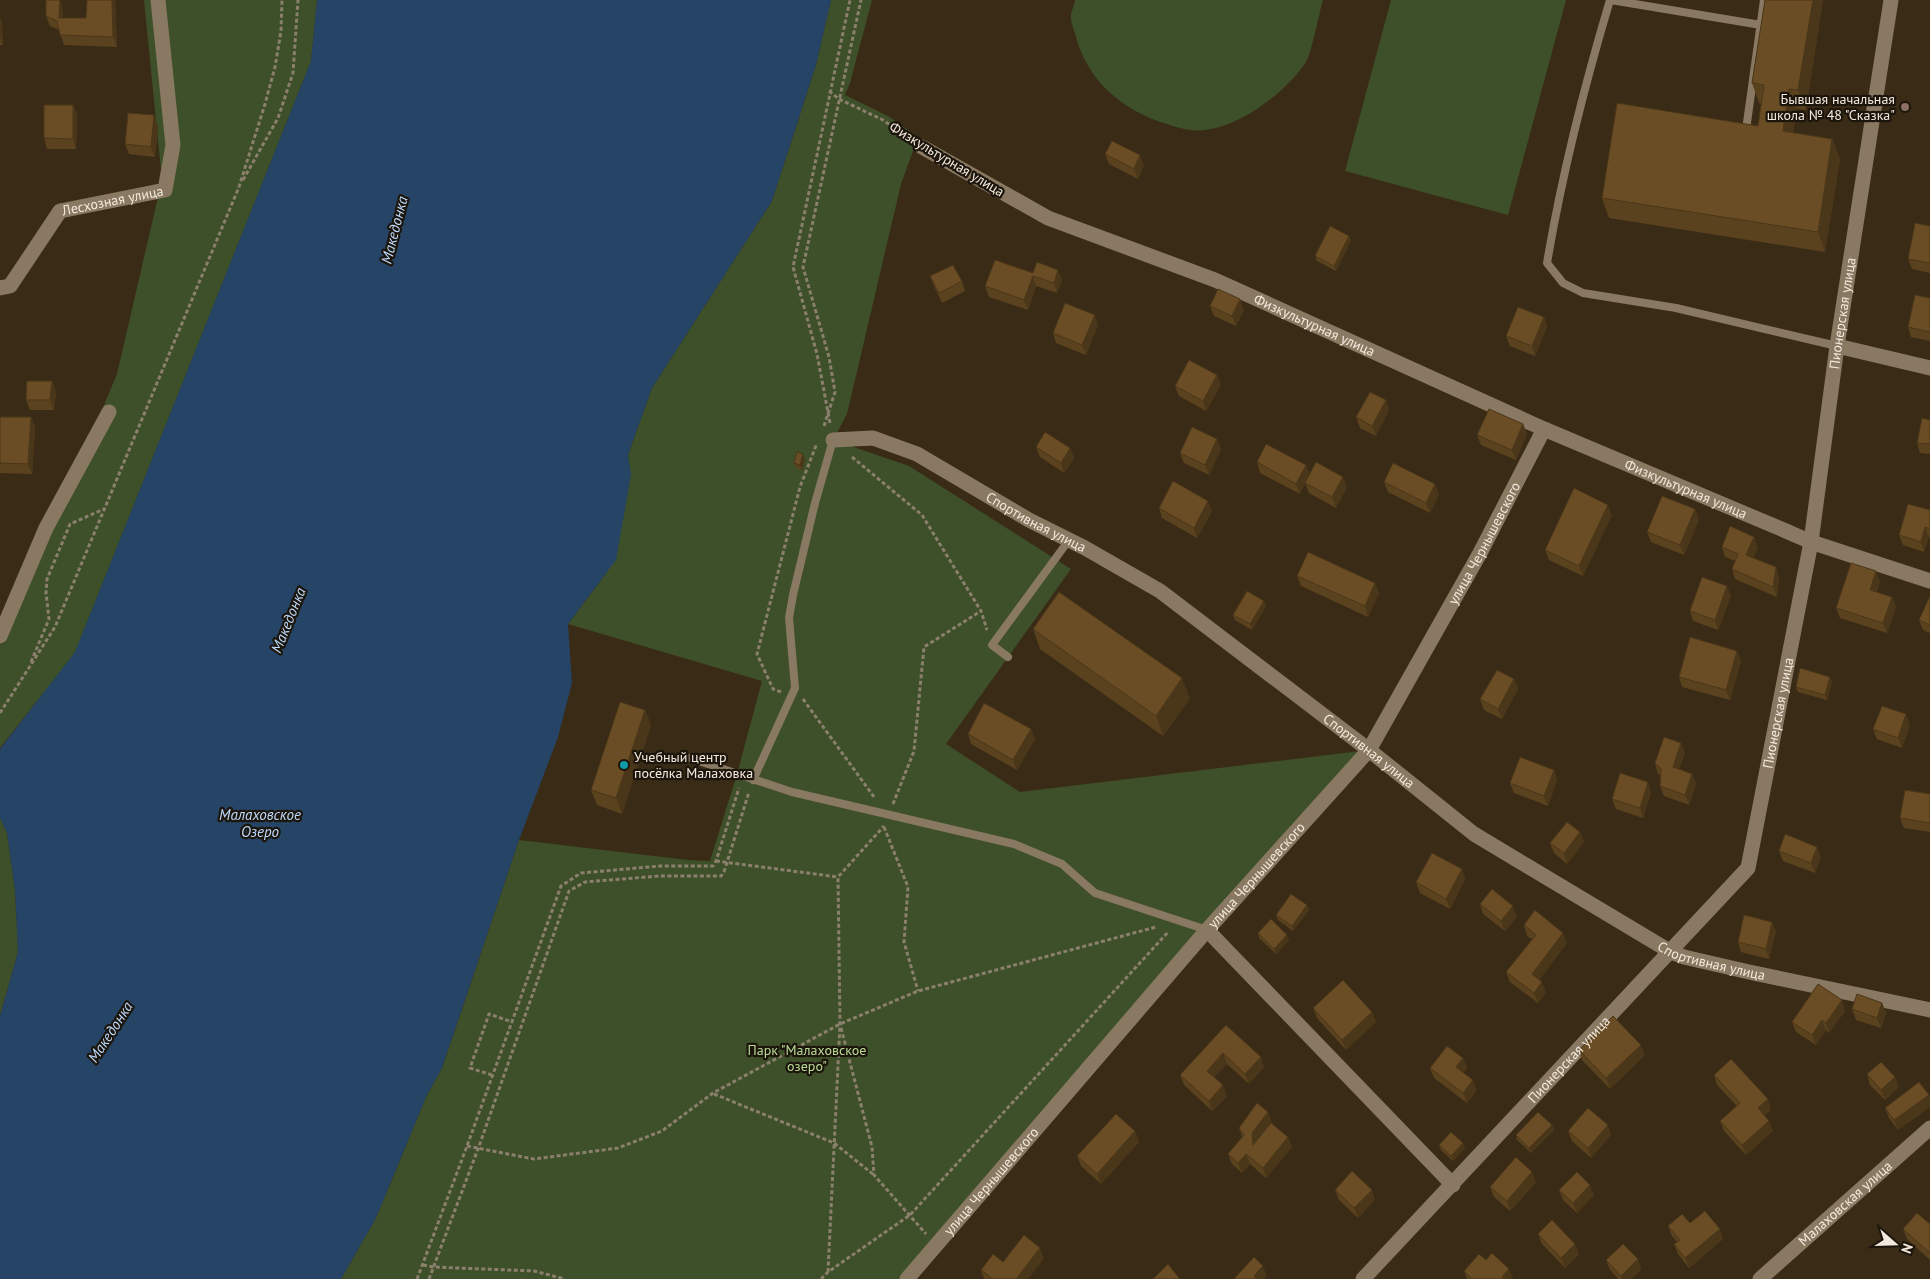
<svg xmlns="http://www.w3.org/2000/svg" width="1930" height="1279" viewBox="0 0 1930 1279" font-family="'PT Sans',sans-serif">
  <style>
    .green { fill: #3e5029 }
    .water { fill: #254466 }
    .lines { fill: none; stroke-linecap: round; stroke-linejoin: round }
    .path { stroke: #8b7f6d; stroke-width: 3; stroke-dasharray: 4 2.5; stroke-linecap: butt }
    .service { stroke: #8a7962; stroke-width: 8 }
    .minor { stroke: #8a7962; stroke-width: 15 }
    .wall { fill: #5b421f }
    .shaded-wall { fill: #4a3619 }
    .building { fill: #6a4d24; stroke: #4a3619 }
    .education-dot { fill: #8d6e63; stroke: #1c150c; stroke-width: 2 }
    .culture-dot { fill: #0f9aa8; stroke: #1c150c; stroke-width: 2 }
    .labels { text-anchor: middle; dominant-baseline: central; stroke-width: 4.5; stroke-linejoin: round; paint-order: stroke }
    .poi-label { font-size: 14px; fill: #f3e9dc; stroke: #1c150c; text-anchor: end }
    .street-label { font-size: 14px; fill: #f3e9dc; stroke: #1c150c }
    .park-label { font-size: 14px; fill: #b9da94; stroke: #1c150c }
    .water-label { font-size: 15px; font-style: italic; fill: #bddbff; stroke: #1c150c }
  </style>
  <rect width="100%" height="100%" fill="#3a2b16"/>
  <!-- green -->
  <path class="green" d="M144 0H317L311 61 75 653 0 748V644H3L117 374 162 180Z
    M831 0H872L850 83 845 95 888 116 918 137 901 184 847 414 833 440 909 466 1071 569 946 744 1020 792 1369 750 907 1279H341L376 1218 426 1097 442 1068 519 840 688 860 710 861 737 774 762 681 568 624 607 572 630 470 628 455 652 388 772 201 816 65Z
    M1075 0H1323C1319 13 1312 52 1306 62 1286 92 1241 127 1204 130 1192 132 1179 128 1167 124 1124 111 1088 82 1076 37 1074 30 1070 21 1071 15 1072 10 1074 5 1075 0Z
    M1391 0H1566L1508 215 1345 171Z
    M0 818 7 833 15 890 18 952 0 1016Z"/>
  <!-- water -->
  <path class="water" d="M317 0H831L816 65 772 201 652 388 628 455 631 475 616 560 568 624 572 683 558 737 519 840 442 1068 426 1097 376 1218 341 1279H0V1016L18 952 15 890 7 833 0 818V749L75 652 311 61Z"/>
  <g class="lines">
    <!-- path -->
    <path class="path" d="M829 91 839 99 883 120 910 139
      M243 180 278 118 293 73 298 0
      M830 423 817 354 793 267 850 0
      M824 426 835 392 829 357 803 267 861 0
      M852 457 922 515 981 611 987 630
      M31 662 49 619 46 593 47 579 70 524 104 509
      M781 692 773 689 757 654 800 487 817 443
      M803 699 874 797
      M0 713 55 627 239 187 265 104 275 67 281 31 282 0
      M893 804 914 751 924 647 981 611
      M884 827 908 887 904 942 918 991
      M716 861 838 877
      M841 1028 872 1147 874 1175 926 1234
      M492 1075 470 1068 489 1014 512 1022
      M714 1094 834 1143 874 1175
      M467 1146 534 1159 618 1148 662 1131 713 1093 840 1024 918 991 1156 927
      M423 1265 433 1267 534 1271 565 1279
      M828 1272 840 1024 838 877 884 826
      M417 1279 467 1146 561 886 581 873 660 866H713L716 861 739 788
      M429 1279 478 1149 569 891 585 882 659 876H721L724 872 749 792
      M821 1279 828 1272 910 1215 1169 931"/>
    <!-- service -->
    <path class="service" d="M1610 0C1584 87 1562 174 1547 263L1563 283 1583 293 1676 308 1837 346
      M1611 0 1761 25
      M1746 130 1764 0
      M1008 657 992 645 1069 540
      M690 758 792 792 1014 844 1062 864 1095 893 1207 930
      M753 780 795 688 789 618 793 595 815 503 833 440"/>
    <!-- minor -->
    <g class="minor">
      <path id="s1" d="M922 147 1048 218 1215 280 1544 429 1786 531 1811 542 1930 581"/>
      <path id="s2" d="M0 288 10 286 60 211 165 190 173 145 158 0"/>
      <path d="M1837 346 1930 368"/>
      <path id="s3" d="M833 440 873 438 917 454 1029 520 1085 548 1160 591 1369 750 1474 834 1671 952 1684 957 1749 972 1930 1010"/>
      <path d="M0 636 46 528 109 412"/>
      <path d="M1207 930 1453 1185"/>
      <path id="s4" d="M907 1279 1207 930 1369 750 1480 553 1544 429"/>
      <path id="s5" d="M1363 1279 1748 868 1811 542 1837 346 1891 0"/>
      <path id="s6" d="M1760 1279 1930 1128"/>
    </g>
  </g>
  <!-- wall -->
  <path class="wall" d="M87 0H115L117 47 64 45 59 30 50 26 46 16 63 10V18H86Z
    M1765 0H1823L1806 110 1797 109 1793 133 1832 139 1840 159 1825 252 1609 218 1602 198 1758 126 1761 104 1759 103 1752 83Z
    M0 18 2 22 3 45H0Z
    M73 105 77 115 76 149H47L44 138Z
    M154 115 158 126 155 157 129 154 125 144Z
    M1105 154 1144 165 1138 179 1109 164Z
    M1930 226V273L1912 269 1908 259Z
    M1349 236 1351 241 1336 271 1317 261 1315 256Z
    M1033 273 1062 280 1057 293 1036 286 1028 310 989 297 985 286Z
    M930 276 962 281 965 291 942 303 934 286Z
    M1930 298V341L1911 337 1908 327Z
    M1210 306 1244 310 1236 326 1214 316Z
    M1544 317 1547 327 1535 356 1510 346 1506 336Z
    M1098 325 1086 355 1056 343 1053 333Z
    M1217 375 1221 385 1206 411 1179 396 1175 386Z
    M52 381 56 392 54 410H30L26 400Z
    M1386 400 1389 410 1376 436 1360 428 1356 417Z
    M0 417H31L35 428 32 474 0 473Z
    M1930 420V454L1920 453 1917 443Z
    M1523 424 1527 434 1516 460 1481 445 1477 435Z
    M1217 439 1221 449 1209 475 1184 463 1180 453Z
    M1036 447 1070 448 1074 458 1064 473 1040 457Z
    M805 459 802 470 796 468 794 463Z
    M1257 462 1306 465 1310 475 1347 487 1336 508 1309 493 1305 483 1300 494 1260 473Z
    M1384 482 1439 494 1430 513 1388 492Z
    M1159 508 1212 511 1197 538 1162 518Z
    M1695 509 1699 520 1684 555 1651 542 1647 532Z
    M1930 510V538L1929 537 1924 552 1903 545 1899 535Z
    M1612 515 1583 576 1549 560 1545 550Z
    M1722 547H1758L1753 558 1776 567 1779 578 1777 597 1735 579 1732 569 1735 561 1725 557Z
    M1297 576 1375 583 1379 593 1368 617 1301 586Z
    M1880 581 1877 592 1892 597 1896 607 1887 633 1840 618 1836 608Z
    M1731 596 1718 630 1693 621 1690 611Z
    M1930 596V633L1923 630 1919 620Z
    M1264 601 1266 606 1252 630 1235 620 1233 615Z
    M1033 629 1190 698 1163 736 1040 649Z
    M1737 651 1741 661 1730 700 1682 687 1679 677Z
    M1514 679 1518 689 1502 719 1484 710 1480 699Z
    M1832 682 1827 700 1798 692 1796 687Z
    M645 710 651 725 622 814 597 805 591 790Z
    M1910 725 1902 748 1877 739 1873 729Z
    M1031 729 1035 739 1017 770 971 744 968 734Z
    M1681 743 1685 753 1679 769 1692 774 1696 784 1689 805 1664 796 1660 786 1661 776 1658 774 1655 763Z
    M1554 770 1557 780 1548 806 1514 793 1510 783Z
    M1651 792 1643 818 1616 809 1612 799Z
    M1930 794V832L1904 828 1900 818Z
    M1580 832 1584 842 1567 864 1554 853 1550 843Z
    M1779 851 1821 857 1815 873 1783 861Z
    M1462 869 1465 879 1450 909 1420 893 1416 882Z
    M1480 904 1517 917 1505 931 1483 914Z
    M1307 905 1309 910 1293 931 1278 920 1276 915Z
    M1772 922 1776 932 1769 959 1741 952 1738 942Z
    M1524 925 1567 943 1539 980 1546 992 1538 1003 1510 982 1506 972 1532 939 1527 936Z
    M1258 933 1289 940 1276 954 1259 938Z
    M1882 1003 1886 1013 1881 1028 1856 1020 1852 1009Z
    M1313 1008 1372 1012 1376 1022 1346 1050 1317 1018Z
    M1845 1011 1829 1033 1826 1030 1816 1045 1796 1032 1792 1022Z
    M1226 1025 1264 1067 1249 1084 1227 1064 1214 1077 1227 1096 1212 1111 1184 1085 1180 1075Z
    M1579 1050 1645 1055 1610 1089 1582 1060Z
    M1463 1058 1467 1068 1463 1073 1477 1090 1467 1103 1434 1078 1430 1068Z
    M1867 1074 1899 1087 1885 1100 1870 1085Z
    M1714 1075 1771 1110 1764 1116 1769 1121 1773 1131 1746 1155 1724 1131 1720 1121 1737 1106 1717 1085Z
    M1929 1095 1930 1098V1107L1898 1130 1889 1118 1885 1108Z
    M1272 1122 1271 1123 1288 1137 1292 1147 1266 1178 1250 1164 1242 1173 1232 1164 1228 1154 1242 1137 1239 1128Z
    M1552 1125 1554 1130 1531 1153 1517 1140 1516 1135Z
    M1135 1131 1139 1142 1101 1184 1081 1166 1077 1156Z
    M1568 1131 1611 1135 1591 1158 1572 1141Z
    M1463 1143 1465 1148 1453 1161 1441 1150 1439 1145Z
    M1536 1182 1510 1211 1494 1197 1490 1187Z
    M1335 1190 1375 1200 1358 1218 1339 1200Z
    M1559 1190 1594 1195 1577 1213 1563 1200Z
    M1690 1223 1723 1239 1689 1268 1678 1254 1674 1244 1677 1242 1672 1236 1668 1226Z
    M1930 1224V1260L1907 1239 1903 1229Z
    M1538 1234 1579 1254 1565 1268 1542 1244Z
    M1044 1258 1028 1279H984L981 1270 1003 1262Z
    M1638 1259 1641 1270 1631 1279H1618L1610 1270 1606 1260Z
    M1486 1260 1509 1269 1513 1279H1467L1464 1271Z"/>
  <!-- shaded-wall -->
  <path class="shaded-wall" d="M60 0 63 10V28L59 18Z
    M112 0H115L117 47 113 37Z
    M1813 0H1823L1806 110 1798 90Z
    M0 18 2 22 3 45 0 37Z
    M1789 89 1797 109 1790 151 1783 131Z
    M73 105 77 115 76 149 73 139Z
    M154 115 158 126 155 157 151 147Z
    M1832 139 1840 159 1825 252 1818 232Z
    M1140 155 1144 165 1138 179 1134 169Z
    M1349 236 1351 241 1336 271 1334 266Z
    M1058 270 1062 280 1057 293 1054 283Z
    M1033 276 1036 286 1028 310 1024 300Z
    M1240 299 1244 310 1236 326 1232 316Z
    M1095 315 1098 325 1086 355 1082 345Z
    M1544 317 1547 327 1535 356 1532 346Z
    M1217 375 1221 385 1206 411 1203 401Z
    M52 381 56 392 54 410 50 400Z
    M1386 400 1389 410 1376 436 1372 426Z
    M31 417 35 428 32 474 28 464Z
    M1523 424 1527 434 1516 460 1512 450Z
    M1217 439 1221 449 1209 475 1205 465Z
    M1070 448 1074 458 1064 473 1061 463Z
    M803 454 805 459 802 470 800 465Z
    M1306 465 1310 475 1300 494 1296 484Z
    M1343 477 1347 487 1336 508 1332 497Z
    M1435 484 1439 494 1430 513 1426 503Z
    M1208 501 1212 511 1197 538 1194 528Z
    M1608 505 1612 515 1583 576 1579 566Z
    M1695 509 1699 520 1684 555 1680 545Z
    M1925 527 1929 537 1924 552 1921 542Z
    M1754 537 1758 547 1750 565 1746 555Z
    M1776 567 1779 578 1777 597 1773 587Z
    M1876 571 1880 581 1874 600 1870 590Z
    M1375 583 1379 593 1368 617 1365 606Z
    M1727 586 1731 596 1718 630 1715 620Z
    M1892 597 1896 607 1887 633 1883 623Z
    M1264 601 1266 606 1252 630 1250 624Z
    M1737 651 1741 661 1730 700 1726 690Z
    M1830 677 1832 682 1827 700 1825 695Z
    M1182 678 1190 698 1163 736 1156 716Z
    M1514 679 1518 689 1502 719 1498 709Z
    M645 710 651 725 622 814 616 798Z
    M1906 714 1910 725 1902 748 1898 738Z
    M1031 729 1035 739 1017 770 1013 760Z
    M1681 743 1685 753 1676 777 1673 767Z
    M1554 770 1557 780 1548 806 1544 796Z
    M1692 774 1696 784 1689 805 1685 795Z
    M1648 782 1651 792 1643 818 1640 808Z
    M1580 832 1584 842 1567 864 1564 853Z
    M1817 847 1821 857 1815 873 1811 863Z
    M1462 869 1465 879 1450 909 1446 899Z
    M1307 905 1309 910 1293 931 1292 926Z
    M1513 906 1517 917 1505 931 1501 921Z
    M1772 922 1776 932 1769 959 1766 949Z
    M1563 933 1567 943 1536 984 1532 974Z
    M1287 935 1289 940 1276 954 1274 949Z
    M1542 982 1546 992 1538 1003 1534 993Z
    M1842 1000 1845 1011 1829 1033 1826 1023Z
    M1882 1003 1886 1013 1881 1028 1877 1018Z
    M1372 1012 1376 1022 1346 1050 1342 1040Z
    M1822 1020 1826 1030 1816 1045 1812 1035Z
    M1641 1045 1645 1055 1610 1089 1606 1078Z
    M1223 1053 1227 1064 1211 1081 1207 1071Z
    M1261 1057 1264 1067 1249 1084 1245 1074Z
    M1463 1058 1467 1068 1460 1078 1456 1067Z
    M1895 1077 1899 1087 1885 1100 1881 1090Z
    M1473 1080 1477 1090 1467 1103 1463 1093Z
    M1223 1085 1227 1096 1212 1111 1209 1101Z
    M1929 1095 1930 1098V1107L1898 1130 1894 1120Z
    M1768 1099 1771 1110 1761 1119 1758 1108Z
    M1268 1112 1272 1122 1256 1143 1253 1145 1252 1133Z
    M1769 1121 1773 1131 1746 1155 1742 1145Z
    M1552 1125 1554 1130 1531 1153 1529 1148Z
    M1608 1125 1611 1135 1591 1158 1588 1148Z
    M1135 1131 1139 1142 1101 1184 1097 1174Z
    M1288 1137 1292 1147 1266 1178 1263 1168Z
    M1463 1143 1465 1148 1453 1161 1451 1156Z
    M1246 1154 1250 1164 1242 1173 1238 1163Z
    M1532 1172 1536 1182 1510 1211 1507 1201Z
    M1590 1185 1594 1195 1577 1213 1573 1203Z
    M1372 1190 1375 1200 1358 1218 1354 1208Z
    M1720 1229 1723 1239 1689 1268 1685 1258Z
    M1575 1244 1579 1254 1565 1268 1561 1258Z
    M1040 1248 1044 1258 1028 1279H1016Z
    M1638 1259 1641 1270 1631 1279H1622L1621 1276Z
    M1263 1266 1267 1276 1264 1279H1255L1254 1276Z
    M1509 1269 1513 1279H1503L1502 1277Z"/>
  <!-- building -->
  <path class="building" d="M46 0H60L59 18H86L87 0H112L113 37 60 35 57 21 46 16Z
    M1765 0H1813L1798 90 1789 89 1783 131 1832 139 1818 232 1602 198 1617 103 1758 126 1764 85 1752 83Z
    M44 105H73V139L44 138Z
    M128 113 154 115 151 147 125 144Z
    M1112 141 1140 155 1134 169 1105 154Z
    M1915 223 1930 226V263L1908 259Z
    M1330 226 1349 236 1334 266 1315 256Z
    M995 260 1033 273 1037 262 1058 270 1054 283 1033 276 1024 300 985 286Z
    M953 265 962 281 939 293 930 276Z
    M1218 289 1240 299 1232 316 1210 306Z
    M1915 295 1930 298V332L1908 327Z
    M1065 303 1095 315 1082 345 1053 333Z
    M1518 307 1544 317 1532 346 1506 336Z
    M1189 360 1217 375 1203 401 1175 386Z
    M27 381H52L50 400H26Z
    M1370 392 1386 400 1372 426 1356 417Z
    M1489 409 1523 424 1512 450 1477 435Z
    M0 417H31L28 464 0 463Z
    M1922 418 1930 420V444L1917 443Z
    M1192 427 1217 439 1205 465 1180 453Z
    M1045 432 1070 448 1061 463 1036 447Z
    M1266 444 1306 465 1296 484 1257 462Z
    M797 452 803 454 800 465 794 463Z
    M1316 462 1343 477 1332 497 1305 483Z
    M1393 463 1435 484 1426 503 1384 482Z
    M1173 481 1208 501 1194 528 1159 508Z
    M1574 488 1608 505 1579 566 1545 550Z
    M1662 496 1695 509 1680 545 1647 532Z
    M1908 504 1930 510V529L1925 527 1921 542 1899 535Z
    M1730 526 1754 537 1746 555 1776 567 1773 587 1732 569 1738 554 1722 547Z
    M1308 552 1375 583 1365 606 1297 576Z
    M1851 563 1876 571 1870 590 1892 597 1883 623 1836 608Z
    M1702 577 1727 586 1715 620 1690 611Z
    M1247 591 1264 601 1250 624 1233 615Z
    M1059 592 1182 678 1156 716 1033 629Z
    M1930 596V625L1919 620Z
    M1690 637 1737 651 1726 690 1679 677Z
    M1800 668 1830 677 1825 695 1796 687Z
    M1497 670 1514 679 1498 709 1480 699Z
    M620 702 645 710 616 798 591 790Z
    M984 703 1031 729 1013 760 968 734Z
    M1882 706 1906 714 1898 738 1873 729Z
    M1664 737 1681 743 1673 767 1692 774 1685 795 1660 786 1661 769 1655 763Z
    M1520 757 1554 770 1544 796 1510 783Z
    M1620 773 1648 782 1640 808 1612 799Z
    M1905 790 1930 794V823L1900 818Z
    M1567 822 1580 832 1564 853 1550 843Z
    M1785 834 1817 847 1811 863 1779 851Z
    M1432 853 1462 869 1446 899 1416 882Z
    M1492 889 1513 906 1501 921 1480 904Z
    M1291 894 1307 905 1292 926 1276 915Z
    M1535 910 1563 933 1532 974 1542 982 1534 993 1506 972 1536 935 1524 925Z
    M1744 915 1772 922 1766 949 1738 942Z
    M1271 919 1287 935 1274 949 1258 933Z
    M1343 980 1372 1012 1342 1040 1313 1008Z
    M1818 984 1842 1000 1826 1023 1822 1020 1812 1035 1792 1022Z
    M1857 994 1882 1003 1877 1018 1852 1009Z
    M1613 1016 1641 1045 1606 1078 1579 1050Z
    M1226 1025 1261 1057 1245 1074 1223 1053 1207 1071 1223 1085 1209 1101 1180 1075Z
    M1447 1046 1463 1058 1456 1067 1473 1080 1463 1093 1430 1068Z
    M1731 1059 1768 1099 1758 1108 1769 1121 1742 1145 1720 1121 1740 1103 1714 1075Z
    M1881 1062 1895 1077 1881 1090 1867 1074Z
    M1919 1082 1929 1095 1894 1120 1885 1108Z
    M1257 1103 1268 1112 1252 1133 1253 1145 1271 1123 1288 1137 1263 1168 1246 1154 1238 1163 1228 1154 1244 1135 1239 1128Z
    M1588 1108 1608 1125 1588 1148 1568 1131Z
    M1538 1112 1552 1125 1529 1148 1516 1135Z
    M1116 1114 1135 1131 1097 1174 1077 1156Z
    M1451 1132 1463 1143 1451 1156 1439 1145Z
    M1516 1157 1532 1172 1507 1201 1490 1187Z
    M1352 1171 1372 1190 1354 1208 1335 1190Z
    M1577 1172 1590 1185 1573 1203 1559 1190Z
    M1705 1211 1720 1229 1685 1258 1674 1244 1680 1240 1668 1226 1682 1214 1690 1223Z
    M1917 1213 1930 1224V1251L1929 1252 1903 1229Z
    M1552 1220 1575 1244 1561 1258 1538 1234Z
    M1024 1235 1040 1248 1016 1279H993L981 1270 993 1254 1003 1262Z
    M1623 1244 1638 1259 1621 1276 1606 1260Z
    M1492 1253 1509 1269 1502 1277 1505 1279H1470L1471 1278 1464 1271 1479 1254 1486 1260Z
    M1254 1257 1263 1266 1254 1276 1257 1279H1234Z
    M1168 1264 1180 1279H1153Z"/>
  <!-- markers -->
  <circle class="education-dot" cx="1905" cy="107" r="5"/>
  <circle class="culture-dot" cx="624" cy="765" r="5"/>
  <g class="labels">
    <!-- poi labels -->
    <g class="poi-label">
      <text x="1895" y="99">Бывшая начальная<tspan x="1895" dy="16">школа № 48 "Сказка"</tspan></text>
      <text x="634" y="757" text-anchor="start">Учебный центр<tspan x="634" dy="16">посёлка Малаховка</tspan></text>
    </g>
    <!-- street labels -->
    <g class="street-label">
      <text transform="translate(947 159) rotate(31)">Физкультурная улица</text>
      <text stroke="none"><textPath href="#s2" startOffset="154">Лесхозная улица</textPath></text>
      <text stroke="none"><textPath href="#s5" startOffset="1126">Пионерская улица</textPath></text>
      <text stroke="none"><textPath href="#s1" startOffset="432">Физкультурная улица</textPath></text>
      <text stroke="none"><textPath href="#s1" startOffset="838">Физкультурная улица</textPath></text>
      <text stroke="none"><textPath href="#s3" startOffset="224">Спортивная улица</textPath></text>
      <text stroke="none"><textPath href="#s4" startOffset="939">улица Чернышевского</textPath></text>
      <text stroke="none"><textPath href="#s5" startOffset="721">Пионерская улица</textPath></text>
      <text stroke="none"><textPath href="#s3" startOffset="629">Спортивная улица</textPath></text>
      <text stroke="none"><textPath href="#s4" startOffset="534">улица Чернышевского</textPath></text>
      <text stroke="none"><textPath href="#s3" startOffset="1034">Спортивная улица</textPath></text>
      <text stroke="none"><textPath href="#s5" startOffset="301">Пионерская улица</textPath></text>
      <text stroke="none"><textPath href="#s4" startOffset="129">улица Чернышевского</textPath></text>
      <text stroke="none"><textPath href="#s6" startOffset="114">Малаховская улица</textPath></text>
    </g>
    <!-- park labels -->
    <g class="park-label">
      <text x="807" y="1050">Парк "Малаховское<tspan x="807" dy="16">озеро"</tspan></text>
    </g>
    <!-- water labels -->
    <g class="water-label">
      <text transform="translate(394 230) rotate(-76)">Македонка</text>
      <text transform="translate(288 620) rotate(-68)">Македонка</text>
      <text x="260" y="814">Малаховское<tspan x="260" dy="17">Озеро</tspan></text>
      <text transform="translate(110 1032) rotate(-57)">Македонка</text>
    </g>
  </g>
  <!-- north arrow -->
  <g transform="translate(1895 1244) rotate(110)" stroke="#1c150c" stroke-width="4" paint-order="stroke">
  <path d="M0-4L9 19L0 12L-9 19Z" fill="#f3e9dc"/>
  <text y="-8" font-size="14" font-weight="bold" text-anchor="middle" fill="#f3e9dc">N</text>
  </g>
</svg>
